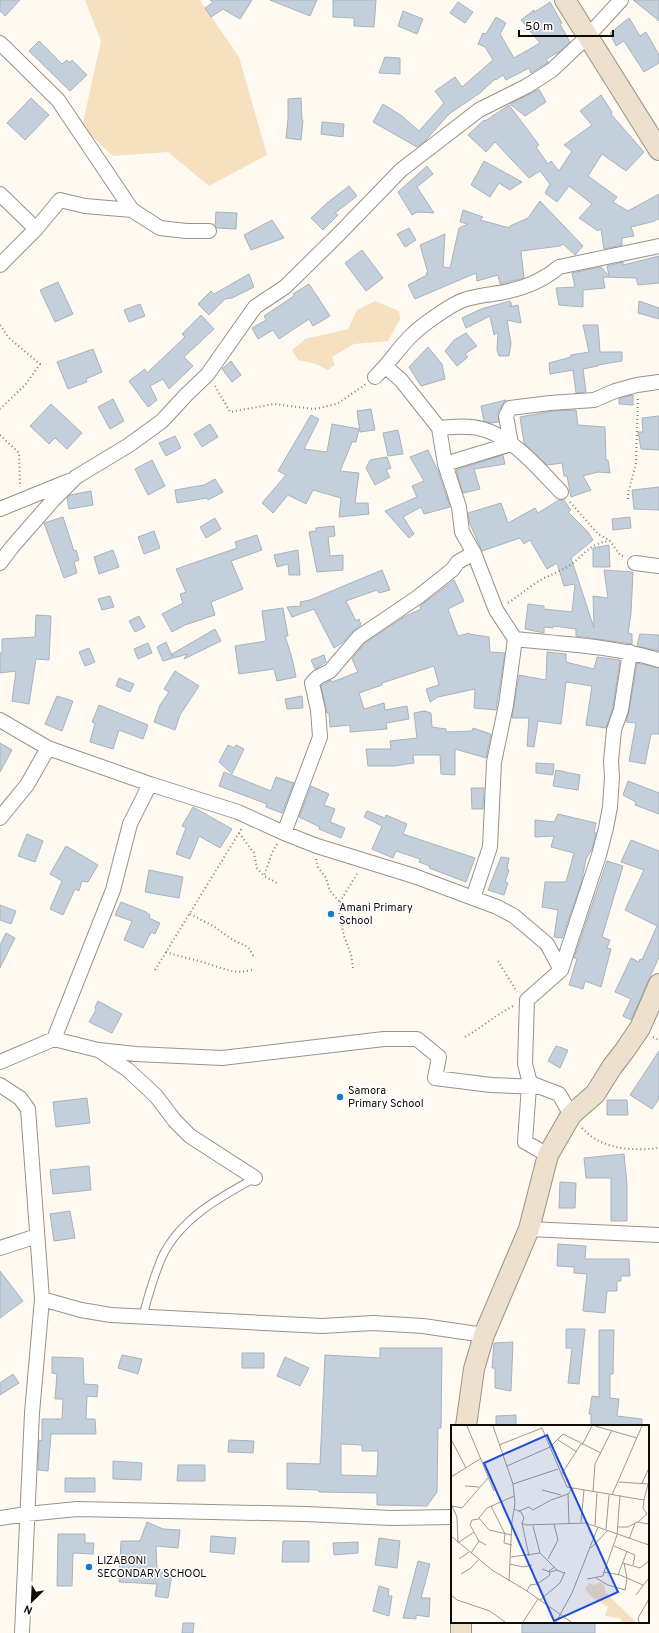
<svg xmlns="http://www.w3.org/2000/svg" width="659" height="1633" viewBox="0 0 659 1633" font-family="Overpass,sans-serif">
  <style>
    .green { fill: #f6e0c0 }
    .building { fill: #c3cfda; stroke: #a8b3be; fill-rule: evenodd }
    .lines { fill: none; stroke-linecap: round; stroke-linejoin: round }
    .lane-casing { stroke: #9b9286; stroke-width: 9 }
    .street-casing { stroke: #9b9286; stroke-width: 16 }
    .secondary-casing { stroke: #9b9286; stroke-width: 22 }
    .path { stroke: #827e78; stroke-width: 2; stroke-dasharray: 1 3; stroke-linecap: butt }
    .lane { stroke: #fff; stroke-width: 7 }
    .street { stroke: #fff; stroke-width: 14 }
    .secondary { stroke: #ede0cc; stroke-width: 20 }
    .poi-dot { fill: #167cc8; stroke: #fff; stroke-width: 1.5 }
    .labels { text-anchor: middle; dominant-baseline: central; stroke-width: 3; stroke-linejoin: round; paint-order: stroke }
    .poi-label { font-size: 11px; fill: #0e0b07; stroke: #fff; text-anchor: start }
    .inset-road { fill: none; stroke: #9e9a93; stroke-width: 1 }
    .view { fill: #1d4ed8; fill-opacity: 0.15; stroke: #1d4ed8; stroke-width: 2 }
    .inset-edge { fill: none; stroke: #0e0b07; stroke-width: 2 }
  </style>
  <rect width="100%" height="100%" fill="#fef9f1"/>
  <!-- green -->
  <path class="green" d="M85 0H200L239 57 267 155 209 186 168 152 113 156 82 127 101 41Z
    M375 301 399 311 400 319 388 341 354 344 332 357 335 365 328 370 316 364 298 360 292 350 305 339 348 329 357 310Z"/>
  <!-- building -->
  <path class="building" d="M0 0H20L5 16 0 11Z
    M210 0H252L240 19 223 9 211 17 205 8 213 2Z
    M270 0H317L310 16Z
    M333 0H376L374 27 354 26V18L333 17Z
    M633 0H659V21L647 11Z
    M458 2 473 12 465 23 450 13Z
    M550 2 562 23 560 24 570 42 559 52 546 59 548 62 547 63 531 73 529 68 506 80 503 75 496 80 495 79 480 93 449 114 426 140 417 147 373 122 383 104 402 116 419 131 444 103 435 91 455 77 462 87 493 60 485 47 478 44 483 33 486 34 496 17 506 23 500 34 514 58 540 43 521 20 534 10 535 12Z
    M403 11 423 19 417 34 398 26Z
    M629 18 640 36 646 32 659 55V63L644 72 624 41 616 46 610 33Z
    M39 41 62 64 67 60 70 63 72 60 87 75 70 91 29 51Z
    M385 57 400 58V74L379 73Z
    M539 89 546 102 525 116 510 104Z
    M601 95 612 112 611 114 644 152 626 171 602 154 588 176 617 197 613 202 628 211 659 194V219L655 220V221L631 227 634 236 622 238V245L604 249 601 229 598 231 579 218 592 204 569 186 557 202 545 193 550 184 540 171 529 178 495 142 486 152 468 135 484 120 485 121 509 105 539 145 536 147 548 164 551 161 559 171 572 151 564 145 592 125 580 111Z
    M31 98 49 115 25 140 7 123Z
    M301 98 302 120H303L301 140 286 138 288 119V99Z
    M322 122 344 124 343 137 321 134Z
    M484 161 522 182 510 190 499 183 490 197 471 185Z
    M427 166 433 174 417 187 434 213 417 212 412 215 398 192Z
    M349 186 357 196 335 213 338 215 323 230 311 218 327 203Z
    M540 201 583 246 575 255 563 244 560 246 521 251 524 278 500 284 498 275 477 281 476 273 415 299 408 285 427 275 426 273H428L420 245 445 234 443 267 450 268 459 228 468 224 460 222 463 210 483 217 480 220 510 228V226L528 218Z
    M216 212 237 213 236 229 217 228 215 226Z
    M272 220 284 238 251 250 244 235Z
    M409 228 416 240 405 247 397 234Z
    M362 250 383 278 366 291 345 263Z
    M659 256V283L638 285 636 278 603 277 605 288 583 290V307L559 305 556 288 575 287 572 273 601 267 609 276 607 266 623 262V265Z
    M249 274 254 287 232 298 225 299 209 315 198 304 211 291 214 294Z
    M58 282 73 314 55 322 40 290Z
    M309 284 330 316 313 326 309 319 279 339 273 330 258 339 252 328 266 320 264 316 294 296 293 294Z
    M510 301 512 305 509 307 518 305 521 323 507 320 511 343 509 356H499L497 350 498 332 494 335 490 316 466 328 462 318 481 309Z
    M639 301 659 308V319L638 313Z
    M140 304 145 316 129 322 124 310Z
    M201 315 214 329 184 357 193 366 169 389 163 379 150 386 157 400 148 407 129 381 145 369 147 373 185 337 182 334Z
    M583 325H598L600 352H622V361L598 365V366L583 369 586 392 576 393 573 370 550 374 549 363 571 357V355L589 352Z
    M466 333 477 346 465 354 468 357 457 366 445 351 454 340Z
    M428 347 442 364 445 379 421 386 409 367Z
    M93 349 102 372 86 379 87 382 68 389 57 362Z
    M231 361 241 375 232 382 222 369Z
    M633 395V405L619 404V399Z
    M113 399 124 421 110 429 98 407Z
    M506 400 498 412 499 422 491 423 484 421 481 406Z
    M51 404 82 433 67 449 55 438 49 444 30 426Z
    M371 409 375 430 360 432 357 411Z
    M576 410 578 425 605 427 606 460H608L610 473 598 472 583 476 591 490 571 497 567 476H564L562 463 547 465 524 443 520 417 553 411Z
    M311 415 319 419 304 449 327 452 332 424 359 429 356 442H352L340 471 359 473 355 503H368L369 514 339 517 341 498 313 490 306 504 288 495 273 513 262 503 286 475 278 471Z
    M659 416V450L641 449 638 432H643L642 418Z
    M210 424 218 437 202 447 194 434Z
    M398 430 403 454 388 456 383 433Z
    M175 436 181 448 166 456 159 443Z
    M428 450 438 471 450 507 424 514 421 507 403 517 414 534 409 538 385 511 417 497 412 486 424 481 410 457Z
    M503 455 505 464 474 469 480 489 463 493 456 470Z
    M387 457 391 468 386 470 390 477 375 485 366 468 370 460Z
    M152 460 165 486 148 495 135 469Z
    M215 479 223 492 208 500 207 498 177 503 175 490 204 485Z
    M659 487V510L634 509 632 490Z
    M91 491 93 505 69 509 67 498 70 495Z
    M559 500H564L571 510 568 512 588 532 593 540 571 558 594 628 593 596 608 598 604 570 633 572 631 613 628 633 632 634V644L576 636V629L554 626 553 628 544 627V633L525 629 528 604 544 606V609L572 612 575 584 564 586 557 563 547 569 530 540 524 544 520 538 482 551 470 524 468 513 501 503 508 523 535 508 538 513Z
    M63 517 74 551 76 550 79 560 74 562 77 573 64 578 44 523Z
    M630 517 631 528 613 530 612 519Z
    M215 518 221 529 206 538 200 527Z
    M334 526 335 536 328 537 330 556 343 555V570L317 572 309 532 316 531V528Z
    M154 531 160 548 144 554 138 537Z
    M257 535 262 550 231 561 243 589 211 602 215 615 185 625 172 632 162 614 183 603 180 594 186 592 176 569 237 548 235 542Z
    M609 545 610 567H593V548Z
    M113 550 119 567 99 574 94 557Z
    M298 550 300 575H289L288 564 277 567 274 555Z
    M382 570 390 590 379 593 377 590 346 601 356 621 359 619 361 625 353 631 342 643 334 648 314 609 292 617 287 607 301 606 300 602 310 600Z
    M454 580 464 601 448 609 458 636 469 633V634L489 637 490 652 505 653 496 710 474 708 475 689 438 697 430 702 426 689 439 685 434 666 382 683V685L359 693 364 709 384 703 385 710 407 706 409 719 386 723 387 729 350 732V725L330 727 329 713H327L321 686 331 680 332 682 358 672 352 659 365 643 404 617 421 609 420 606Z
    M110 596 114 607 102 610 98 599Z
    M283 608 288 636H285L292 658 296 677 277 681 274 669 239 674 235 646 266 641 262 611Z
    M36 615 51 616 49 660 36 659 29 704 12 701 16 671 0 673V653H2V639L35 637Z
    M139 616 145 627 135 632 129 621Z
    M215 629 221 641 184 659 187 654 174 658 172 654Z
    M640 634 659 635V651L637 646Z
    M166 642 173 658 163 661 157 647Z
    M148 643 152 653 138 659 134 649Z
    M89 648 95 662 85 666 79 652Z
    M547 652 566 654V662L594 669 597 657 620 660 613 708 606 728 586 725 592 686 566 682 561 724 538 721 534 747 527 746 529 718H512L519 675 546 680Z
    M324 655 326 662 315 669 311 660Z
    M637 663 659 668V734H651L645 764 629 761 636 723 626 722 629 711Z
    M175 671 199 686 180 715 175 730 154 722 160 705 169 692 164 689Z
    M119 678 134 684 130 692 116 686Z
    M57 696 73 701 62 731 45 724Z
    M302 696 303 708 287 709 285 699Z
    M99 705 148 725 143 739 119 730 113 749 90 742 95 723 92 722Z
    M424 711 431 713 432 727 446 729V732L472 731 473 728 491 734 486 758 455 749V775L441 774 440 755H413L414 763 394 766H368L366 749H391L390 741 417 738 414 713Z
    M0 743 12 750 0 772Z
    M228 745 234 748 236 745 244 749 232 774 219 762Z
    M536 763 554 764 553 775 536 773Z
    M556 770 580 775 578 790 553 786Z
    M224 772 271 791 276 777 294 783 282 813 266 807 267 804 219 786Z
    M628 781 659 793V814L635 805 636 802 623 795Z
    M311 786 329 794 324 805 335 809 330 822 345 828 341 838 319 829 320 827 299 817Z
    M471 788H484L483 809H472Z
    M193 807 232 829 220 848 199 836 190 859 176 854 186 828 182 826Z
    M367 811 385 818 386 815 407 824 403 834 475 858 466 882 429 868 430 866 419 862 420 859 396 851 393 858 372 849 382 826 364 817Z
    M558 814 596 823 594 832 596 833 592 849 586 859 581 884 562 938 554 937 558 910 542 907 545 882H566L574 853 551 847 554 836 535 837V820L554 822Z
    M27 834 43 841 35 862 18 856Z
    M631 840 659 851V957L631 1020 623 1016 631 999 615 992 631 958 639 962 640 959 642 960 657 926 625 910 644 870 621 862Z
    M66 846 98 865 88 882 82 881 79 891 75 889 63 915 50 909 62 881 50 874Z
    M501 857 509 858 507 869 509 870 505 882 508 883 504 895 488 890Z
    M607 861 623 866 602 937 610 940 607 948 611 949 601 987 585 981 583 989 569 985 577 959 574 958Z
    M149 870 183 877 179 898 145 892Z
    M121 902 146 912 150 915 149 918 160 923 155 934 151 932 143 948 124 940 132 921 115 915Z
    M0 905 16 911 11 924 0 920Z
    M6 933 15 938 0 968V945Z
    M98 1001 122 1014 112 1033 89 1022 96 1010 95 1007Z
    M556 1046 568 1050 560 1068 548 1061Z
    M659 1051V1099L652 1109 630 1095Z
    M87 1098 90 1123 56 1127 53 1102Z
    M607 1100H627L628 1115H607Z
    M624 1154 627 1184V1221H611V1178H586L584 1158Z
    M89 1166 91 1190 53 1194 50 1170Z
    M560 1182 576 1183 575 1208H559Z
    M70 1211 75 1238 54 1241 50 1214Z
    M558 1244 586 1246 585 1259H629L630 1276H621V1281H617V1291H607L605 1313 583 1311 587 1274 574 1273V1267L557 1266Z
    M0 1271 23 1301 0 1318Z
    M566 1329H585L579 1384 568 1383 572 1348H566Z
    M599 1330H614L613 1374H610V1398L619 1399 617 1416 642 1419V1426H591V1414H589L592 1396 599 1397Z
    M513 1342 511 1391 495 1388V1368H492L494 1343Z
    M380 1348H442L441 1428H438L437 1492 427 1506 377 1505V1493L319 1492V1490L287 1489V1463L320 1464 325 1355 380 1358ZM341 1444 362 1445V1451H378L377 1476 341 1475Z
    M242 1353H264V1368H242Z
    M122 1355 142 1359 138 1374 118 1368Z
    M52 1357 83 1358 84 1384 98 1385 97 1397 87 1396 86 1419H95L96 1434H51L48 1471 38 1470 39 1440 42 1441V1419H62L63 1399H55L57 1374 52 1373Z
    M285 1357 309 1368 300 1386 277 1376Z
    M13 1374 19 1383 0 1395V1383Z
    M516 1415V1426H496V1416Z
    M229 1440 254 1441 253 1453 228 1452Z
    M113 1461 142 1463 141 1480 113 1479Z
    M178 1465H205V1481H177Z
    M65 1478H95V1492H65Z
    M147 1522 163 1529 180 1530 178 1548 156 1546 157 1571 172 1574 168 1598 155 1596 157 1584 119 1582 121 1541H140Z
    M58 1534H85V1543H94L93 1554 73 1553 72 1586H57Z
    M211 1536 236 1538 234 1554 210 1552Z
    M379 1538 400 1541 397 1568 375 1565Z
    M283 1541H309V1562H282Z
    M358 1542V1553L334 1555 333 1543Z
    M418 1561 430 1564 421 1598H430L429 1617 416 1615V1619L403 1618Z
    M379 1586 389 1589 388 1596H392L389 1616 373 1611Z
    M522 1622H595V1633H522Z
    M183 1623H194L193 1633H182Z"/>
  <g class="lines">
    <defs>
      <path id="lane" d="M143 1316C148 1296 154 1276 162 1257 180 1219 220 1197 255 1178"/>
      <path id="street" d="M0 43 58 100 132 210
        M0 194 36 229 0 265
        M36 229 60 200 85 206 132 210 160 228 186 231H209
        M386 367 401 380 439 428 445 464 459 507 462 532 474 553 496 610 515 639 506 705 494 762 490 847 473 898
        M375 377C389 364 399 347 413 334 422 325 448 307 459 302 469 297 480 296 492 294 517 291 539 284 559 267L659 246
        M439 428C453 427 468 425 482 429 513 437 540 470 561 492
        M445 464 511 444 506 416 510 408 550 403 594 400 615 391 637 385 659 382
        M0 509 69 481
        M0 563 12 547 54 499 76 477 129 445 162 421 186 395 207 375 255 307 285 287 339 234 401 170 479 110 527 86 552 70 587 37 621 0
        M635 563 659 566
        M515 639C564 644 612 646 659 660
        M0 720 48 748 150 784 238 812 284 833 317 846 414 876 497 907 514 916 547 944 561 970 527 1000 525 1064 530 1083 559 1094 571 1115
        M0 818 27 785 48 748
        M284 833 320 737 318 710 312 683 318 677 330 671 359 637 418 597 452 570 458 562 474 553
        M561 970 599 855 606 828 610 807 612 777 611 761 614 730 621 710 630 652
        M54 1039 98 1050 136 1054 222 1058 384 1039H417L439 1057 435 1078 491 1085 539 1087
        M100 1051 128 1070 156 1096 175 1121 190 1136 255 1178
        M0 1062 54 1039 113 890 130 824 150 784
        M0 1085 20 1098 28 1109 42 1299 32 1413 22 1633
        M529 1086 525 1142 548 1155
        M529 1229 659 1235
        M0 1248 37 1236
        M42 1299 81 1310 111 1315 322 1326 373 1323 423 1326 484 1335
        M0 1518 27 1514 77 1509 306 1514 391 1518 452 1517"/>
      <path id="secondary" d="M565 0 659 150
        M466 1426 474 1369 484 1335 529 1229 548 1155 571 1115 595 1094 612 1067 625 1050 640 1028 659 984
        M461 1633V1622"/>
    </defs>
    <!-- lane casing -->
    <use href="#lane" class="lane-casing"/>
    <!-- street casing -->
    <use href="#street" class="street-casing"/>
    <!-- secondary casing -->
    <use href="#secondary" class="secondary-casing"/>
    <!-- path -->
    <path class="path" d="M0 325 9 338 40 364 26 384 0 409
      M215 386 230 412 274 404 314 409 337 404 366 384
      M0 435 19 453 20 487
      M628 499V494L636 463 638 398
      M570 502 598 534 609 540
      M508 603C517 597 524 591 533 585 544 577 557 573 569 566 585 555 589 543 610 541L620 555 624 557
      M239 833 254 853 257 868 264 876
      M277 844 272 853 264 876 277 883
      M316 859 318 867 326 878 330 891 340 902
      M190 914 213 926 233 940 248 947 253 955 255 956
      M166 952C181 957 197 960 212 965 227 970 235 974 252 970
      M498 961 517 992
      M353 968 351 954 344 936 339 913 340 902 358 872
      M155 970 242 828
      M465 1037C482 1027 496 1015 513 1006
      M653 1037 659 1040
      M582 1128C602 1150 632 1151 659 1148"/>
    <!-- lane -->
    <use href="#lane" class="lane"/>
    <!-- street -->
    <use href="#street" class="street"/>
    <!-- secondary -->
    <use href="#secondary" class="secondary"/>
  </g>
  <!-- markers -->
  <g class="poi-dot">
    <circle cx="331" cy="914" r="4"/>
    <circle cx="340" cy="1097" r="4"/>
    <circle cx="89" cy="1567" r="4"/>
  </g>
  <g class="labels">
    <!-- poi labels -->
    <g class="poi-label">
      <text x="339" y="908">Amani Primary<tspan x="339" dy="13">School</tspan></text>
      <text x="348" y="1091">Samora<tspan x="348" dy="13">Primary School</tspan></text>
      <text x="97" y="1561">LIZABONI<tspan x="97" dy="13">SECONDARY SCHOOL</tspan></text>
    </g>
  </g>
  <!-- overview -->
  <g transform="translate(451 1425)">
    <rect width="198" height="198" fill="#fef9f1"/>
    <path d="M149 157 153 159 155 168 185 197H171L169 193 154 191 157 182 141 172 134 164 138 158 144 160Z" fill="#f6e0c0"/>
    <path class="inset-road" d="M16 1 43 66M42 1 62 59 64 79 61 96 58 156M144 1 186 13M0 14 15 43M107 15 126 27M48 20 91 3 116 62 193 75 197 59M131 20 141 1M56 41 99 22 112 9 150 28M110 50 130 19M0 52 29 34M168 57 198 59M191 58 198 43M62 59 107 44M14 61 28 62M91 65 110 70M142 67 144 39 161 5M161 70 191 1M169 70 166 110 153 147 169 150 192 160M1 81 11 83 37 53M1 81 6 92 7 118M40 81 54 109 53 118 61 120M63 84 70 87 73 93 71 98 75 100 135 98 198 120M68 86 78 82 82 85 100 75 117 69M28 94 21 95 19 100 28 116 35 120M130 97 133 65M187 97 196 89 192 83 193 75M71 98 78 131M118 98 117 69 122 63M144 100 146 68M82 101 89 128 106 145 113 148M167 102H177L186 97 198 99M155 104 158 70M61 110 38 105 28 93 36 83 63 71M0 111 41 145 76 166 120 197M178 114 184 98M8 117 23 107M163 121 184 130 182 140M140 123 157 105M20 128 28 116M60 132 89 128M8 134 18 127M97 134 107 115 103 99M172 138 189 143 198 136M59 139 72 142 81 140M91 144 99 147 106 145M10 149 20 143 27 135M167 150 176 126M145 153 157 160 174 165 176 153 173 138M136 154 152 151 153 147M76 166 79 160 86 159 99 150 98 146 104 142M0 170 6 175 39 186 54 197M185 170 198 153M89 175 109 158 114 147M72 197 87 174M105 197 121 168 147 102M188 197 187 193 198 174"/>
    <path class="view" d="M96 10 167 167 103 196 33 38Z"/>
    <rect width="198" height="198" class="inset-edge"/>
  </g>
  <!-- north arrow -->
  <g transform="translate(32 1601) rotate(204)" stroke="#ffffff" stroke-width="3" paint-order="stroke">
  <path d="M0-3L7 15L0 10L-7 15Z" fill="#0e0b07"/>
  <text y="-6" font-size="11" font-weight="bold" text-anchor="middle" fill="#0e0b07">N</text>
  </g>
  <!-- scale -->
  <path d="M519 30v6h94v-6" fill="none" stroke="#0e0b07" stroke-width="2"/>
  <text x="525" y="30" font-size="12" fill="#0e0b07" stroke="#ffffff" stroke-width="3" paint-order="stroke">50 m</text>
</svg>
